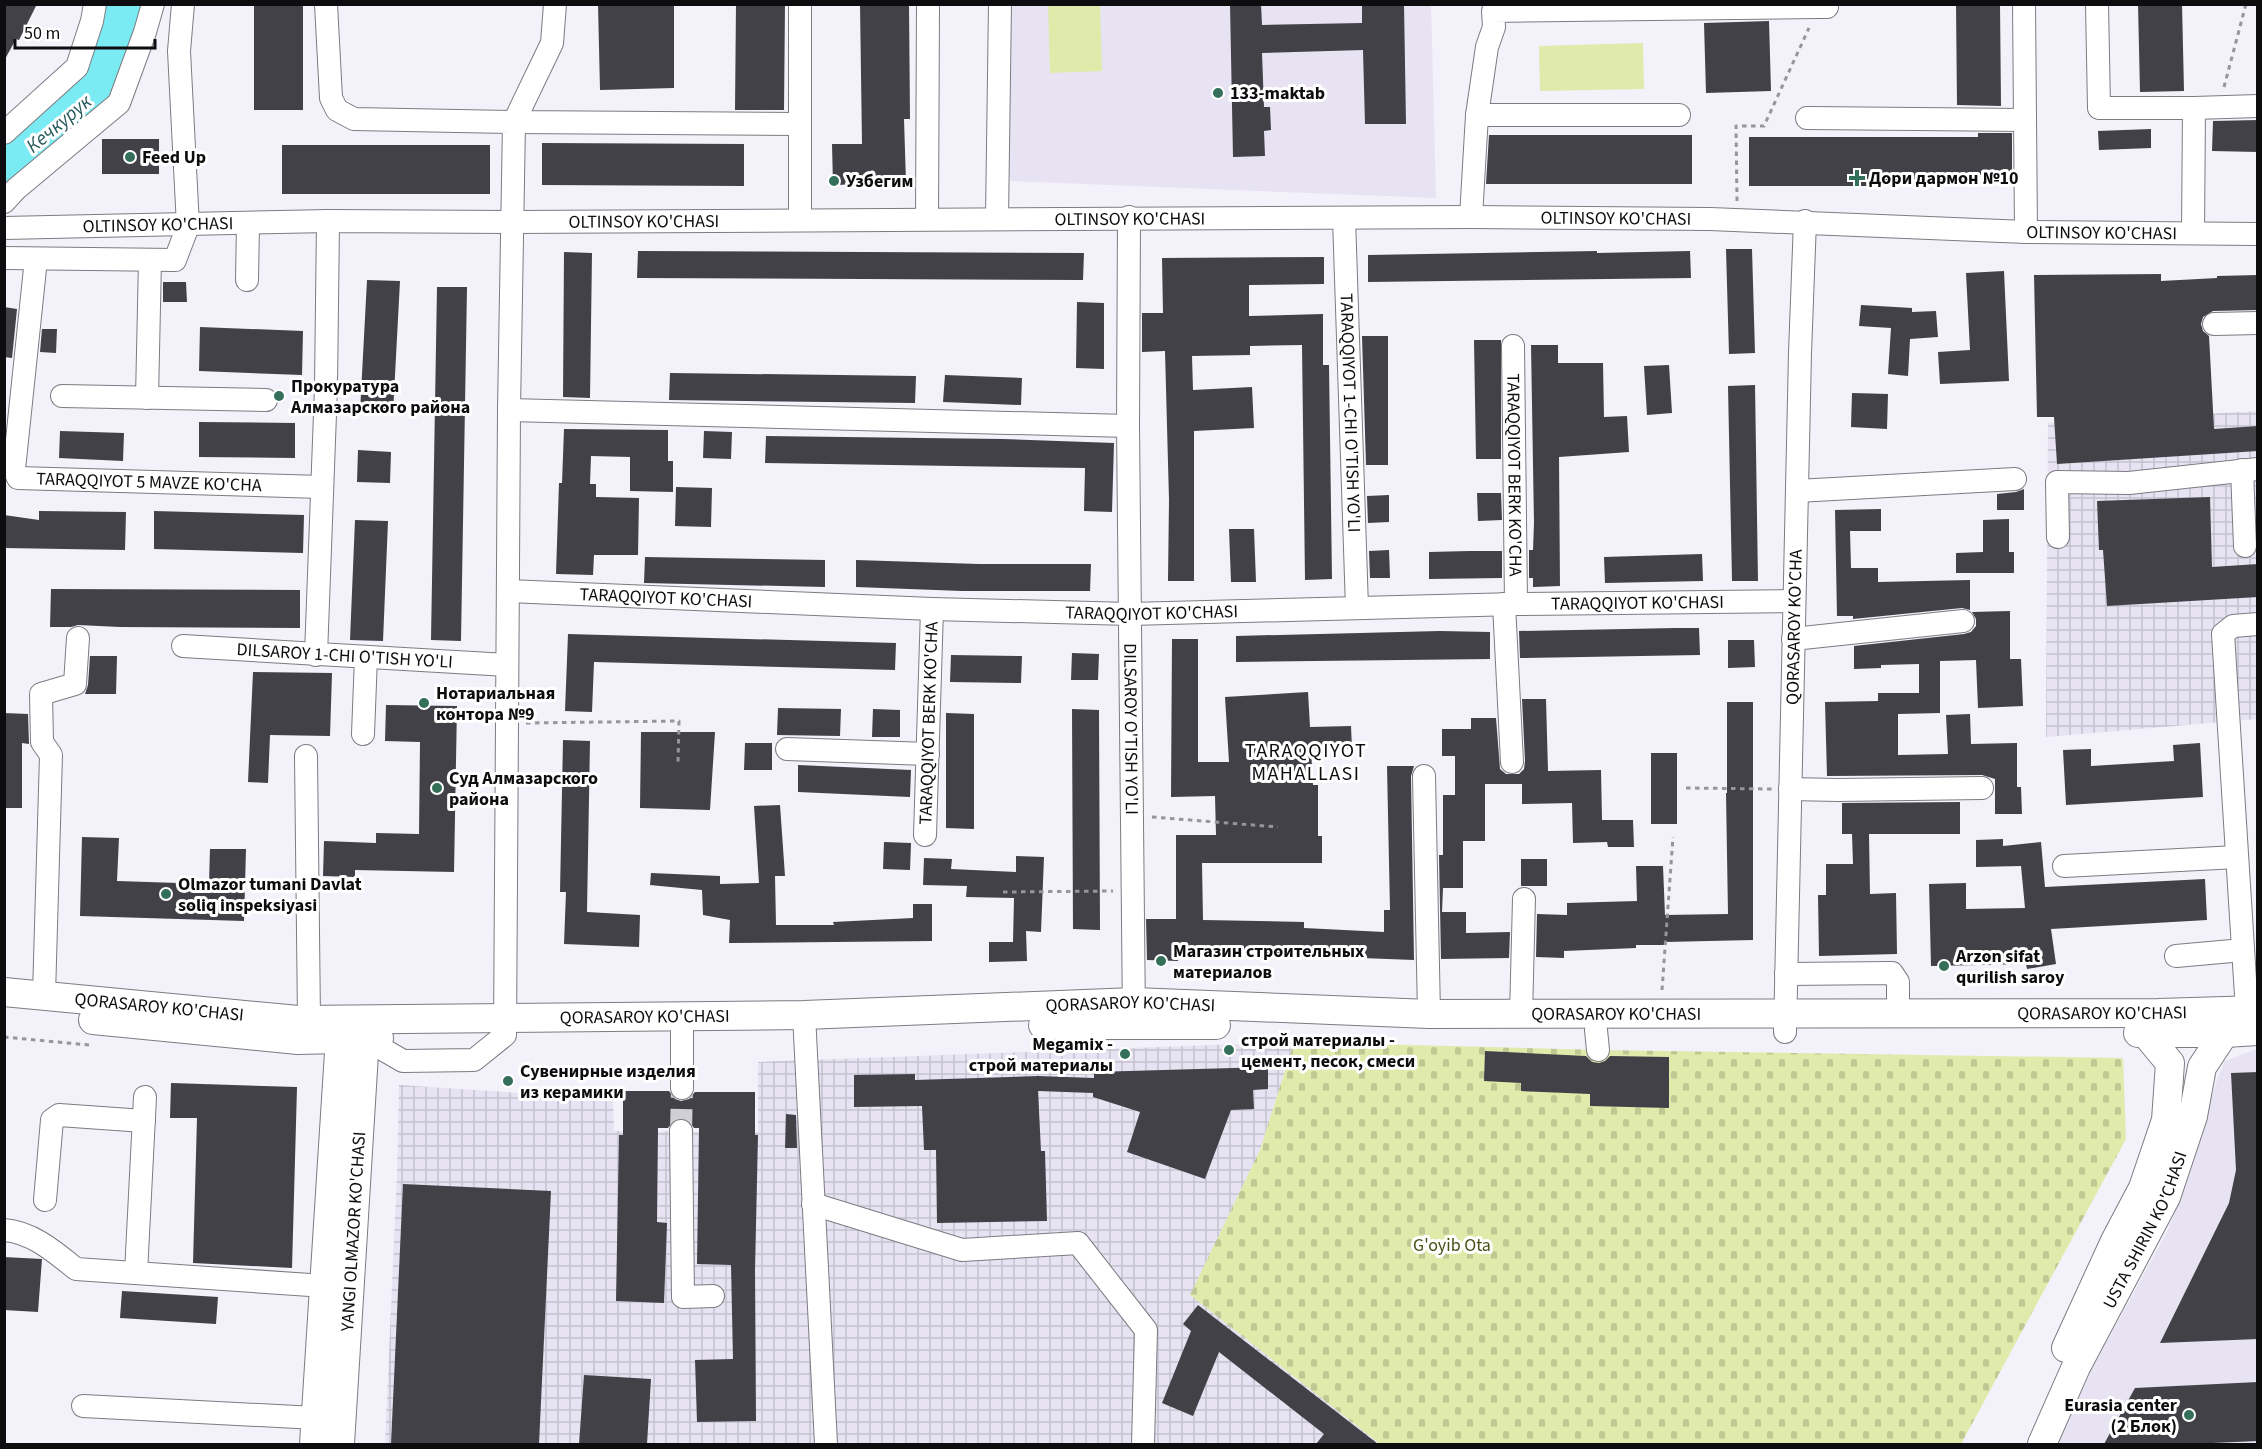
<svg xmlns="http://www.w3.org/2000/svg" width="2262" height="1449" viewBox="0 0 2262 1449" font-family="'Source Sans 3',sans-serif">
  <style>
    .built { fill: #e7e3f2 }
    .industrial { fill: url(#industrial-grid) }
    .cemetery { fill: url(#cemetery-stones) }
    .pitch { fill: #e0eaab }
    .water { fill: #7aebf3; stroke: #59a8af; stroke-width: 1.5 }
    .building { fill: #414147 }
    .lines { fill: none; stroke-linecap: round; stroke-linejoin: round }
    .minor-tunnel { stroke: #d0cfd7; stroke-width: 22; stroke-dasharray: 22 11; stroke-linecap: butt }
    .minor-casing { stroke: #7c7b82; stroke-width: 24 }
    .major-casing { stroke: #7c7b82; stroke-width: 30 }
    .path { stroke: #97959c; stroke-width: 3; stroke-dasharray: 4.5 4.5; stroke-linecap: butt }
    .minor { stroke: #fff; stroke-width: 22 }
    .major { stroke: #fff; stroke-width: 28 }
    .poi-dot { fill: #336f59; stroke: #fff; stroke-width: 2 }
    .labels { text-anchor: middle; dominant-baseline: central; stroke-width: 6; stroke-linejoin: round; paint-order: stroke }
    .poi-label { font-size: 18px; font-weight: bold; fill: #0d0c0f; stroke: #fff; text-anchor: start }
    .street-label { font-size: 18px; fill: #0d0c0f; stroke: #fff }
    .park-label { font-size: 18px; fill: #4a5016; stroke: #fff }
    .water-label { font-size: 20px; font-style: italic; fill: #27595c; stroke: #fff }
    .neighbourhood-label { font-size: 20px; letter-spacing: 1.5px; fill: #0d0c0f; stroke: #fff }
  </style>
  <defs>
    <pattern id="industrial-grid" width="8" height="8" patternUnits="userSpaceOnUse" patternTransform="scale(1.5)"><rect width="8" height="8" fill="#e7e3f2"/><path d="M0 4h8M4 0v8" fill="none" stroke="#c5c2ce"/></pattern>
    <pattern id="cemetery-stones" width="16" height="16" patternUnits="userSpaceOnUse" patternTransform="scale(1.5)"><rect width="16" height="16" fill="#e0eaab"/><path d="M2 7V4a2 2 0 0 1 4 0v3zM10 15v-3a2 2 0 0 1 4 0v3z" fill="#bfc892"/></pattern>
  </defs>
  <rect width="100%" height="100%" fill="#f3f1fa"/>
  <!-- built -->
  <path class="built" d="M997 5H1431L1436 198 1010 181Z
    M2257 1049V1444H2051L2168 1230 2190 1172 2217 1080 2225 1061Z"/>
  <!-- industrial -->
  <path class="industrial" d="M2257 411V719L2046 737 2048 423Z
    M1294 1042 1260 1150 1191 1295 1380 1444H385L397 1174 399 1085 613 1099 614 1131 758 1132V1062Z"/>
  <!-- cemetery -->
  <path class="cemetery" d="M1294 1042 1598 1050 2123 1058 2126 1139 1961 1444H1380L1190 1295 1260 1150Z"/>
  <!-- pitch -->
  <path class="pitch" d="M1048 5H1100L1102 71 1050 73Z
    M1643 43 1644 89 1540 91 1539 46Z"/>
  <!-- water -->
  <path class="water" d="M104 5H147L116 99 5 190V142L82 75Z"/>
  <!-- building -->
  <path class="building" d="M4 4H37L19 40 16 39 4 61Z
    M254 4H303V110H254Z
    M598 4H674V88L600 90Z
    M736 4H785L784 110H735Z
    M860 4H909L910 119H904L906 183 833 185 832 144H862Z
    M1230 4H1261L1262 25 1362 23V4H1404L1406 124H1365L1363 50 1262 53 1264 107H1270L1271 130 1264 131 1265 156 1233 157Z
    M1956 4H2000L2001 106 1957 105Z
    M2138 4H2182L2184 91 2140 92Z
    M1769 21 1771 91 1706 93 1704 23Z
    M2258 120V152L2212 151 2213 121Z
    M2151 129V148L2099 150 2098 131Z
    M1978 133H2012V175H1957V186H1749V137H1978Z
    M1489 135H1692V184H1486Z
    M102 139H159V174H102Z
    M542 143 744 144V186L542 185Z
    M282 145H490V194H282Z
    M1726 249H1752L1755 353 1729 354Z
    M638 251 1084 253 1083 280 637 278Z
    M1597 251V253L1690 251 1691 278 1368 282V255Z
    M564 252 592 253 590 398 563 397Z
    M1324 257V284L1249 285V316L1323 314V365H1329L1332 579 1305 580 1302 345 1250 346V355L1192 356 1193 390 1252 387 1254 428 1194 431V581H1168L1169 500 1165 351 1142 352V313H1163L1162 258Z
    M2004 271 2009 381 1940 384 1938 352 1970 350 1966 273Z
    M2161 274V281L2217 278V276L2258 275V310L2213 311 2203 317 2201 324 2203 331 2209 336 2214 429 2258 426V451L2057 464 2054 417H2037L2034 275Z
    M367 280 400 281 393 413 360 412Z
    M163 282H186L187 302H163Z
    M437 287H467L461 641 431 640Z
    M1077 302 1104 303V369L1076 368Z
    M1861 305 1912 308V312L1936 311 1938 337 1910 339 1908 376 1888 374 1891 328 1859 326Z
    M4 307 17 309 12 358 4 357Z
    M200 327 303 331 302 375 199 371Z
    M42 329H57L56 353 40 352Z
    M1362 336H1388V465H1366Z
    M1474 340H1501V459H1476Z
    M1531 345H1558V363H1603L1604 417 1627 416 1629 452 1559 457 1560 586 1533 587V578H1529V550H1533L1534 523Z
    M1669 365 1672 413 1647 415 1644 366Z
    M670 373 916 376 915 403 669 400Z
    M945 375 1022 378 1021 405 943 402Z
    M1755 385 1758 581H1732L1728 386Z
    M1852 393 1888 394 1887 429 1851 427Z
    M199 422 295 423V458L199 457Z
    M564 429 668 430V461H673V492L630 491V457L591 456 590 484H596V497L639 498 638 555H594L593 575 556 574 559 483H562Z
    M60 431 124 433 123 461 59 458Z
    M704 431 732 432 731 459 703 458Z
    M766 436 1002 439 1114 443 1112 512 1084 511 1085 468 765 463Z
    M358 450 391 452 390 483 357 482Z
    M676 487 712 488 711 527 675 526Z
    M2024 489V510H1997V494L2016 492Z
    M1477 493H1501L1502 520 1478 521Z
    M1389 495V522L1368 523 1367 496Z
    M2210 497 2212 567 2258 564V597L2107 606 2103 550H2099L2097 501Z
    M1881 509V531H1850L1851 568H1878V582L1970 580V610L1962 608 1853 619V616H1837L1835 510Z
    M39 511 126 512 125 550 4 548V515L39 520Z
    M154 511 304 515 303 553 154 549Z
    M2009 519V552H2014V573H1956V553L1983 552V520Z
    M355 520 388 521 383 641 350 640Z
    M1229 529H1254L1256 582H1231Z
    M1389 550 1390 578H1370L1369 551Z
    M1470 551H1502V578L1429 579V552Z
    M1702 554 1703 581 1605 583 1604 557Z
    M645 557 825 560V587L644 583Z
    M856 560 979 564H1091L1090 591H962L856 587Z
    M51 589 300 590V628L120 627 78 625 71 627H50Z
    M2010 611V659H2021L2023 706 1978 708 1976 660 1940 661V713L1898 714V755L1948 754 1946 715 1970 714 1971 744 2017 743V787H2021L2022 814H1995V779L1982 775 1827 776 1825 702 1878 701V693H1919V664L1881 665V668L1854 669V646L1964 634 1971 632 1976 626V619L1972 612Z
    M1676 628H1699L1700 655 1520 658 1519 631Z
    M1440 631 1490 632V659L1236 662V636Z
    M568 634 896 643 895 670 594 662 592 712 565 711Z
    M1172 639H1198V762H1229L1225 697 1308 692 1310 727 1351 726 1352 749H1311L1313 785H1318V836H1322V863H1202L1203 920 1304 922V928L1384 932V910H1390L1387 766H1414L1411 776 1414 960 1179 951 1178 961 1147 960 1146 919H1176V835H1216L1215 796 1171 797Z
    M1728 640H1754L1755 667 1728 668Z
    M1072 653 1099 654 1098 680H1071Z
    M951 655 1022 656 1021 683 950 682Z
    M90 656H117L116 694H85L88 685Z
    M253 672 332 673 330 736 270 735 268 783 248 782Z
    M1522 699H1546L1548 771 1601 770 1602 820H1633L1634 847H1608L1607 842 1573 843 1572 803 1522 804V784H1485V841H1463V888H1443L1442 912H1466V933L1510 932 1509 958 1441 959 1439 855H1443V795H1455V756H1442V729H1471V718H1496L1500 769 1506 774H1519L1524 769 1525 761Z
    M1727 702H1753V940L1665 942V945H1636V948L1564 951V958L1536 957 1537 914 1567 915V903L1637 901 1636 866H1663L1665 915 1728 914 1726 793H1727Z
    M386 705 457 706 454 872 355 870V877L323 876 324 841 376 843V833L419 834 420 742 385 741Z
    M778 708 841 709 840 736 777 735Z
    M873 709 900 710V737H872Z
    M1072 709 1099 710 1100 930 1073 929Z
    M4 713 28 714 29 744 22 743V808H4Z
    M946 713 974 714V829L946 828Z
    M641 732H715L710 810 640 808Z
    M563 740 590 741 587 912 640 915 639 947 564 944 566 892H560Z
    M745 743H772V770H744Z
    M2200 743 2203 797 2066 805 2063 750 2091 749V766L2174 761 2173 745Z
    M1651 753H1677V824H1651Z
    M798 765 911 770 910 797 798 792Z
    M1960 802V834H1869L1870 894 1896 893 1897 954 1819 956 1818 895H1826V864H1853L1852 834H1842V803Z
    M780 805 785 876H775L776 925H834L833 922 913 918V904H932V941L729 943 730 920 703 915 702 890 650 885 651 873 720 876V884L759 883 754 806Z
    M82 837 119 838 117 881 209 884 210 849H246L244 921 80 916Z
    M2003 839V846L2041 842 2045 887 2205 879 2207 920 2051 929 2056 964 2027 969 2026 964 1931 966 1929 884 1966 883V909L2025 908 2021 866 1976 867V840Z
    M884 842 911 843 910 870 883 869Z
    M1016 856 1044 857 1041 932 1026 931 1027 961 989 962V942H1013L1014 898 966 897 967 886 923 885 924 858 952 859 951 869 1016 872Z
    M1521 859H1547V886H1521Z
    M1485 1051 1586 1056 1592 1062 1599 1063 1605 1061 1610 1056 1669 1057V1108L1590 1106V1094L1521 1091V1083L1484 1081Z
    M1268 1067V1089L1253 1090 1254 1109 1231 1110 1205 1179 1127 1152 1140 1112 1093 1097V1093L1038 1091 1041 1151H1045L1047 1221 937 1223 936 1150H924L922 1106 854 1107V1075L915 1074V1080L1038 1076 1094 1078V1072Z
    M2258 1072V1339L2160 1343 2229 1203 2236 1170 2231 1073Z
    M171 1083 297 1087 292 1268 193 1263 197 1118H170Z
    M623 1091H669L675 1099 681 1101 689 1099 695 1092H755V1135H758L755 1270 756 1421 697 1422 695 1360 733 1359 731 1265 697 1264 699 1128H694L687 1119H675L668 1128H658L657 1222 667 1223 664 1303 616 1301 619 1135H623Z
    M786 1114 796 1115 797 1148H785Z
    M403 1184 551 1191 539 1444H391Z
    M4 1257 42 1259 38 1312 4 1310Z
    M122 1291 218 1297 216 1324 120 1318Z
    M1198 1305 1378 1444H1316L1324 1434 1219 1352 1193 1416 1162 1403 1191 1331 1183 1324Z
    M584 1375 651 1379 647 1444H579Z
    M2258 1382V1441L2190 1444H2104L2135 1388Z"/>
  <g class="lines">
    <!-- minor-tunnel -->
    <path class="minor-tunnel" d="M681 1131 682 1088"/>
    <defs>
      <g id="minor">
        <path d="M326 4 331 98 337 110 354 119 514 122 509 410 505 1035 474 1060 403 1061 365 1039"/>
        <path d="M555 4 552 43 514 122 800 124"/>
        <path d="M800 4V220"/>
        <path d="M2024 4 2026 232"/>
        <path d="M2097 4 2099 108H2194"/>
        <path d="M1477 115H1679"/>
        <path d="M1807 118 2025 120"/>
        <path d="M4 133 77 67 92 21 95 4"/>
        <path d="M4 202 16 189 119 103 145 32 153 4"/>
        <path id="s1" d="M1129 217 1128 426 1134 1019"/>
        <path d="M1471 217 1477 115 1487 47 1494 27 1493 11 1818 7H1827V4"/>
        <path d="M997 218 1000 4"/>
        <path id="s2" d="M1344 218 1357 608"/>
        <path d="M927 219 928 4"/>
        <path id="s3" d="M4 228 328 221 512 222 1471 217 1710 219 2026 232 2258 234"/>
        <path d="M2193 233 2194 108 2258 106"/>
        <path d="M4 258 175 260 188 226 179 51 183 4"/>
        <path id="s4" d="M36 259 14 469 18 478 322 487"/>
        <path d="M247 280 248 224"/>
        <path d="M2214 324 2258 323"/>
        <path id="s5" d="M1513 346 1516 604"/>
        <path d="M62 396 266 400"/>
        <path d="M147 398 150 260"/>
        <path d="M509 410 1128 426"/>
        <path d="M2242 470 2245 546"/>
        <path d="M1797 491 2015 479"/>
        <path d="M2058 537 2057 482 2129 483 2258 469"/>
        <path id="s6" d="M508 591 932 609 1130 614 1516 604 1794 601"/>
        <path d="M1504 604 1512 762"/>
        <path d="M1793 639 1963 621"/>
        <path id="s7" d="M183 646 507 665"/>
        <path d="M316 655 326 387 328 221"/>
        <path d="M363 734 366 657"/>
        <path d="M787 749 928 754"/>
        <path d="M306 756 309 1020"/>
        <path d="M1424 776 1429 1014"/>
        <path d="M1790 789 1838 790 1982 788"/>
        <path id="s8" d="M925 835 932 609"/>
        <path d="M2064 866 2237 857"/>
        <path d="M2176 956 2243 950"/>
        <path d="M1786 974 1892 973 1898 982V1014"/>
        <path d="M44 995 51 755 42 742 41 694 75 684 78 638"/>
        <path d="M2247 1011 2223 634 2233 626 2258 624"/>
        <path d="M804 1015 826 1444"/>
        <path d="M1521 1015 1524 899"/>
        <path d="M1596 1030 1598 1050"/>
        <path d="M682 1032V1088"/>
        <path id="s9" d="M1785 1032 1800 353 1805 221"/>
        <path d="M681 1131 683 1297 713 1296"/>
        <path d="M45 1200 52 1120 59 1115 144 1121"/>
        <path d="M813 1204 962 1250 1078 1243 1146 1330 1143 1444"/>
        <path d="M4 1230C32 1232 55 1252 76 1269L325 1286"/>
        <path d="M136 1273 145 1097"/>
        <path d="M83 1406 316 1418"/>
      </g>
      <g id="major">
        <path id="s10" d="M4 992 298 1020 804 1015 1134 1002 1429 1014 2158 1013 2258 1010"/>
        <path d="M93 1020 298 1040 379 1038"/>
        <path d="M1043 1025H1216"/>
        <path d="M2138 1033H2225L2258 1031"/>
        <path d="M2066 1348 2115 1241 2143 1188 2166 1120 2170 1063 2145 1033"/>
        <path d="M314 1444 341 1021"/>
        <path id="s11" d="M340 1444 366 1021"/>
        <path id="s12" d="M2042 1444 2076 1367 2166 1197 2193 1116 2202 1067 2233 1020"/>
      </g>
    </defs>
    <!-- minor casing -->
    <use href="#minor" class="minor-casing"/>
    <!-- major casing -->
    <use href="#major" class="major-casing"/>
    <!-- path -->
    <path class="path" d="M2224 87 2246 4
      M1737 201 1736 126H1764L1809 28
      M526 723 679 721 678 762
      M1686 788 1772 789
      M1152 817 1278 827
      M1003 892 1113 891
      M1662 990 1673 837
      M4 1037 89 1045"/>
    <!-- minor -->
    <use href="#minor" class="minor"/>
    <!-- major -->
    <use href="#major" class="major"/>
  </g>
  <!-- markers -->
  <g class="poi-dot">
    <circle cx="1218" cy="93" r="6"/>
    <circle cx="130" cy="157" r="6"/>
    <path d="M1854 169h6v6h6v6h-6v6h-6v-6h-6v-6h6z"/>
    <circle cx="834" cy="181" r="6"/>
    <circle cx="279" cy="396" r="6"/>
    <circle cx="424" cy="703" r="6"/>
    <circle cx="437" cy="788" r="6"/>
    <circle cx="166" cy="894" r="6"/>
    <circle cx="1161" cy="961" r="6"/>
    <circle cx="1944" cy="966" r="6"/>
    <circle cx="1229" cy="1050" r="6"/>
    <circle cx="1125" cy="1054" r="6"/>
    <circle cx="508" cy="1081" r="6"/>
    <circle cx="2189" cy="1415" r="6"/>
  </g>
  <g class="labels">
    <!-- poi labels -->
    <g class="poi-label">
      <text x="1230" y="93">133-maktab</text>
      <text x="142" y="157">Feed Up</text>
      <text x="1869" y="178">Дори дармон №10</text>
      <text x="846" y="181">Узбегим</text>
      <text x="291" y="386">Прокуратура<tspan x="291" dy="21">Алмазарского района</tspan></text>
      <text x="436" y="693">Нотариальная<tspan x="436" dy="21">контора №9</tspan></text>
      <text x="449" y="778">Суд Алмазарского<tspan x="449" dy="21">района</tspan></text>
      <text x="178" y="884">Olmazor tumani Davlat<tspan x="178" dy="21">soliq inspeksiyasi</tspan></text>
      <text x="1173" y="951">Магазин строительных<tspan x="1173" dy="21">материалов</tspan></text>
      <text x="1956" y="956">Arzon sifat<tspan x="1956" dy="21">qurilish saroy</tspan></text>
      <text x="1241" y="1040">строй материалы -<tspan x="1241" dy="21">цемент, песок, смеси</tspan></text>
      <text x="1113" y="1044" text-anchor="end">Megamix -<tspan x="1113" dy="21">строй материалы</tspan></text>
      <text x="520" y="1071">Сувенирные изделия<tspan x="520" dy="21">из керамики</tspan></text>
      <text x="2177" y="1405" text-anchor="end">Eurasia center<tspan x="2177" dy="21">(2 Блок)</tspan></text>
    </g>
    <!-- street labels -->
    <g class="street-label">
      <text stroke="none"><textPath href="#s3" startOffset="1126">OLTINSOY KO'CHASI</textPath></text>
      <text stroke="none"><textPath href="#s3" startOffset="1612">OLTINSOY KO'CHASI</textPath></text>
      <text stroke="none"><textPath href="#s3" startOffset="640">OLTINSOY KO'CHASI</textPath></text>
      <text stroke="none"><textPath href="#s3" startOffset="154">OLTINSOY KO'CHASI</textPath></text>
      <text stroke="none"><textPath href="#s3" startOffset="2098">OLTINSOY KO'CHASI</textPath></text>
      <text stroke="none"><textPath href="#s2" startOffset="195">TARAQQIYOT 1-CHI O'TISH YO'LI</textPath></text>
      <text stroke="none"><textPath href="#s5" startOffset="129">TARAQQIYOT BERK KO'CHA</textPath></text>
      <text stroke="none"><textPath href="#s4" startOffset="352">TARAQQIYOT 5 MAVZE KO'CHA</textPath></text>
      <text stroke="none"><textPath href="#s6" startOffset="158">TARAQQIYOT KO'CHASI</textPath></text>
      <text stroke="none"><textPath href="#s6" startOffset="1130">TARAQQIYOT KO'CHASI</textPath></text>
      <text stroke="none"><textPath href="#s6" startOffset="644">TARAQQIYOT KO'CHASI</textPath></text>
      <text stroke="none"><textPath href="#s9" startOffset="405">QORASAROY KO'CHA</textPath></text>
      <text stroke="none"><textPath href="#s7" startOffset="162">DILSAROY 1-CHI O'TISH YO'LI</textPath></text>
      <text stroke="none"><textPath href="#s8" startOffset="112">TARAQQIYOT BERK KO'CHA</textPath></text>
      <text stroke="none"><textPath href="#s1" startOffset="512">DILSAROY O'TISH YO'LI</textPath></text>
      <text stroke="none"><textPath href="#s10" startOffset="156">QORASAROY KO'CHASI</textPath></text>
      <text stroke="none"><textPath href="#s10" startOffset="1128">QORASAROY KO'CHASI</textPath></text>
      <text stroke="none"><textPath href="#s10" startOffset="2100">QORASAROY KO'CHASI</textPath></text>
      <text stroke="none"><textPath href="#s10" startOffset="1614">QORASAROY KO'CHASI</textPath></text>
      <text stroke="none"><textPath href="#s10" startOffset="642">QORASAROY KO'CHASI</textPath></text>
      <text stroke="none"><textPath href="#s12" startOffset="238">USTA SHIRIN KO'CHASI</textPath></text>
      <text stroke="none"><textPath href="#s11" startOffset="213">YANGI OLMAZOR KO'CHASI</textPath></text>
    </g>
    <!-- park labels -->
    <g class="park-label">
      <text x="1452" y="1245">G'oyib Ota</text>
    </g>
    <!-- water labels -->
    <g class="water-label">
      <text transform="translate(59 124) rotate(-40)">Кечкурук</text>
    </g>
    <!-- neighbourhood labels -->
    <g class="neighbourhood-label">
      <text x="1306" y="751">TARAQQIYOT<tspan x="1306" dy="23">MAHALLASI</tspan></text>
    </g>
  </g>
  <!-- border -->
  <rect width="2262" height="1449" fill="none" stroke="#0d0c0f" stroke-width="12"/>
  <!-- scale -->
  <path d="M15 39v9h140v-9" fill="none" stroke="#0d0c0f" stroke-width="3"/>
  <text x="24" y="39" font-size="18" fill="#0d0c0f" stroke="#ffffff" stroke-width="4.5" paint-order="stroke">50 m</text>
</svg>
